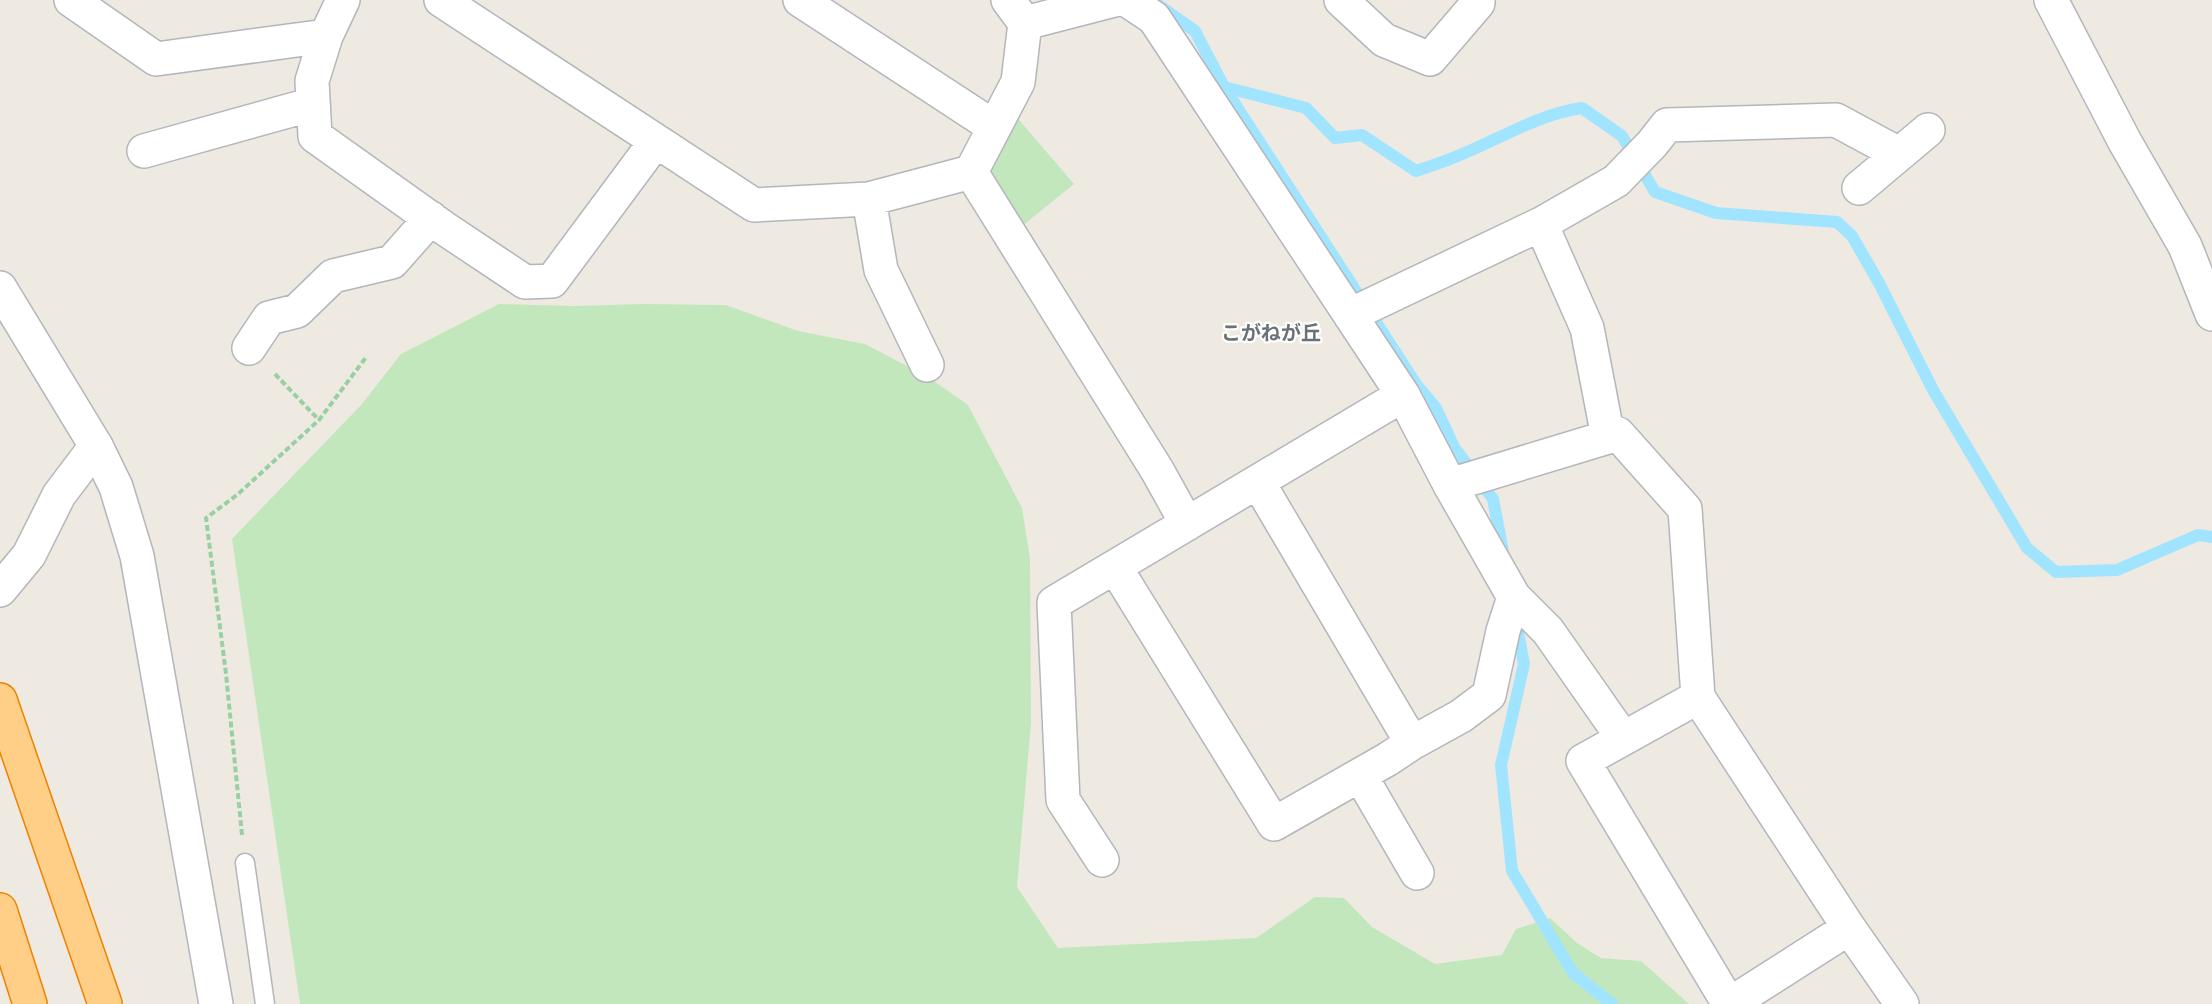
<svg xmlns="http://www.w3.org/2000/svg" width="2212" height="1004" viewBox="0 0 2212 1004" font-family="'Open Sans','Noto Sans JP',sans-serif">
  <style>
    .green { fill: #c3e7bd }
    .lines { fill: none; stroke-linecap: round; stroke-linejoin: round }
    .stream { stroke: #a1e4ff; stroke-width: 12 }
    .service-casing { stroke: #b3b6ba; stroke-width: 21 }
    .minor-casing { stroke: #b3b6ba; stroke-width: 36 }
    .tertiary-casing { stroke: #b3b6ba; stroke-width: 36 }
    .motorway-casing { stroke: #f08100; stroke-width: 36 }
    .path { stroke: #99d0a1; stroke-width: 4; stroke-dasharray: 6 3; stroke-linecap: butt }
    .service { stroke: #fff; stroke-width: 18 }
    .minor { stroke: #fff; stroke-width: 33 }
    .tertiary { stroke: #fff; stroke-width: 33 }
    .motorway { stroke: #ffcf88; stroke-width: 33 }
    .labels { text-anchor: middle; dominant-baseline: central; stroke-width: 4.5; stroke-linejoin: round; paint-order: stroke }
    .quarter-label { font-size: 20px; font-weight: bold; fill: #6b7276; stroke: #fff }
  </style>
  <rect width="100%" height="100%" fill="#eeeae2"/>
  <!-- green -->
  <path class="green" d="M1015 115 1074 184 1021 227 999 195 990 170Z
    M499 304 574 306 642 304 726 305 798 331 865 344 928 377 968 405 1022 508 1030 558 1031 723 1017 887 1058 948 1256 938 1315 897 1344 898 1372 927 1435 964 1502 955 1516 929 1550 918 1577 943 1601 958 1641 961 1689 1004H300L232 539 362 404 401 354Z"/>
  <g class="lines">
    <!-- stream -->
    <path class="stream" d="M1157 4 1195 31 1224 87 1306 108 1335 138 1362 135 1416 171C1431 166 1446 161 1460 155 1500 139 1538 114 1582 108L1622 136 1655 192 1716 213 1837 222 1852 236 1879 283 1933 390 2027 548 2056 572 2117 570 2198 535 2212 537
      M1224 87 1416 384 1436 408 1454 447 1493 499 1504 557
      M1516 622 1524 664 1501 765 1512 871 1573 973 1612 1004"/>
    <defs>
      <path id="service" d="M245 863 265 1004"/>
      <path id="minor" d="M71 0 156 59 326 36
        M343 0 326 36 312 81 315 136 444 228 525 282 552 281 656 141
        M441 0 754 205 869 199 971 172 1018 82 1025 23 1008 0
        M800 0 994 127
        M1341 0 1384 40 1430 59 1478 3V0
        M2051 0 2125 142 2185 246 2212 314
        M1025 23 1114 0
        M144 151 313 104
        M971 172 1157 470 1187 524
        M1859 188 1928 130
        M869 199 881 270 927 365
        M1541 224 1587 328 1608 437
        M0 288 96 446 116 487 137 556 216 1004
        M1350 315 1541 224 1616 181 1652 144 1667 125 1836 120 1899 154
        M249 348 269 318 297 311 333 276 392 262 431 218
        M1258 482 1412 743
        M1450 485 1618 434 1685 509 1698 697 1849 928 1902 1004
        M1115 567 1274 824 1388 759 1412 743 1461 716 1489 695 1503 631 1514 597 1450 485 1403 395 1154 18 1127 0
        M1514 597 1548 631 1623 738
        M1698 697 1583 761 1729 1004
        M1360 775 1417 873
        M1102 860 1063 800 1054 603 1403 395
        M1730 1004 1849 928"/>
      <path id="tertiary" d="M0 590 29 555 59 495 96 446"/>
      <path id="motorway" d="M0 700 105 1004
        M0 910 30 1004"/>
    </defs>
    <!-- service casing -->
    <use href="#service" class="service-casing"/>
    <!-- minor casing -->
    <use href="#minor" class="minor-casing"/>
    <!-- tertiary casing -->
    <use href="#tertiary" class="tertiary-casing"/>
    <!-- motorway casing -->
    <use href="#motorway" class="motorway-casing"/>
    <!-- path -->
    <path class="path" d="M275 374 319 420
      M242 835 226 674 206 518 237 495 319 420 367 356"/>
    <!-- service -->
    <use href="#service" class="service"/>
    <!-- minor -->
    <use href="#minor" class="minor"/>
    <!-- tertiary -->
    <use href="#tertiary" class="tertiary"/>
    <!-- motorway -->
    <use href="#motorway" class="motorway"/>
  </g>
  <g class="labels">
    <!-- quarter labels -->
    <g class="quarter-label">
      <text x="1271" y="332">こがねが丘</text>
    </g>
  </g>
</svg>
